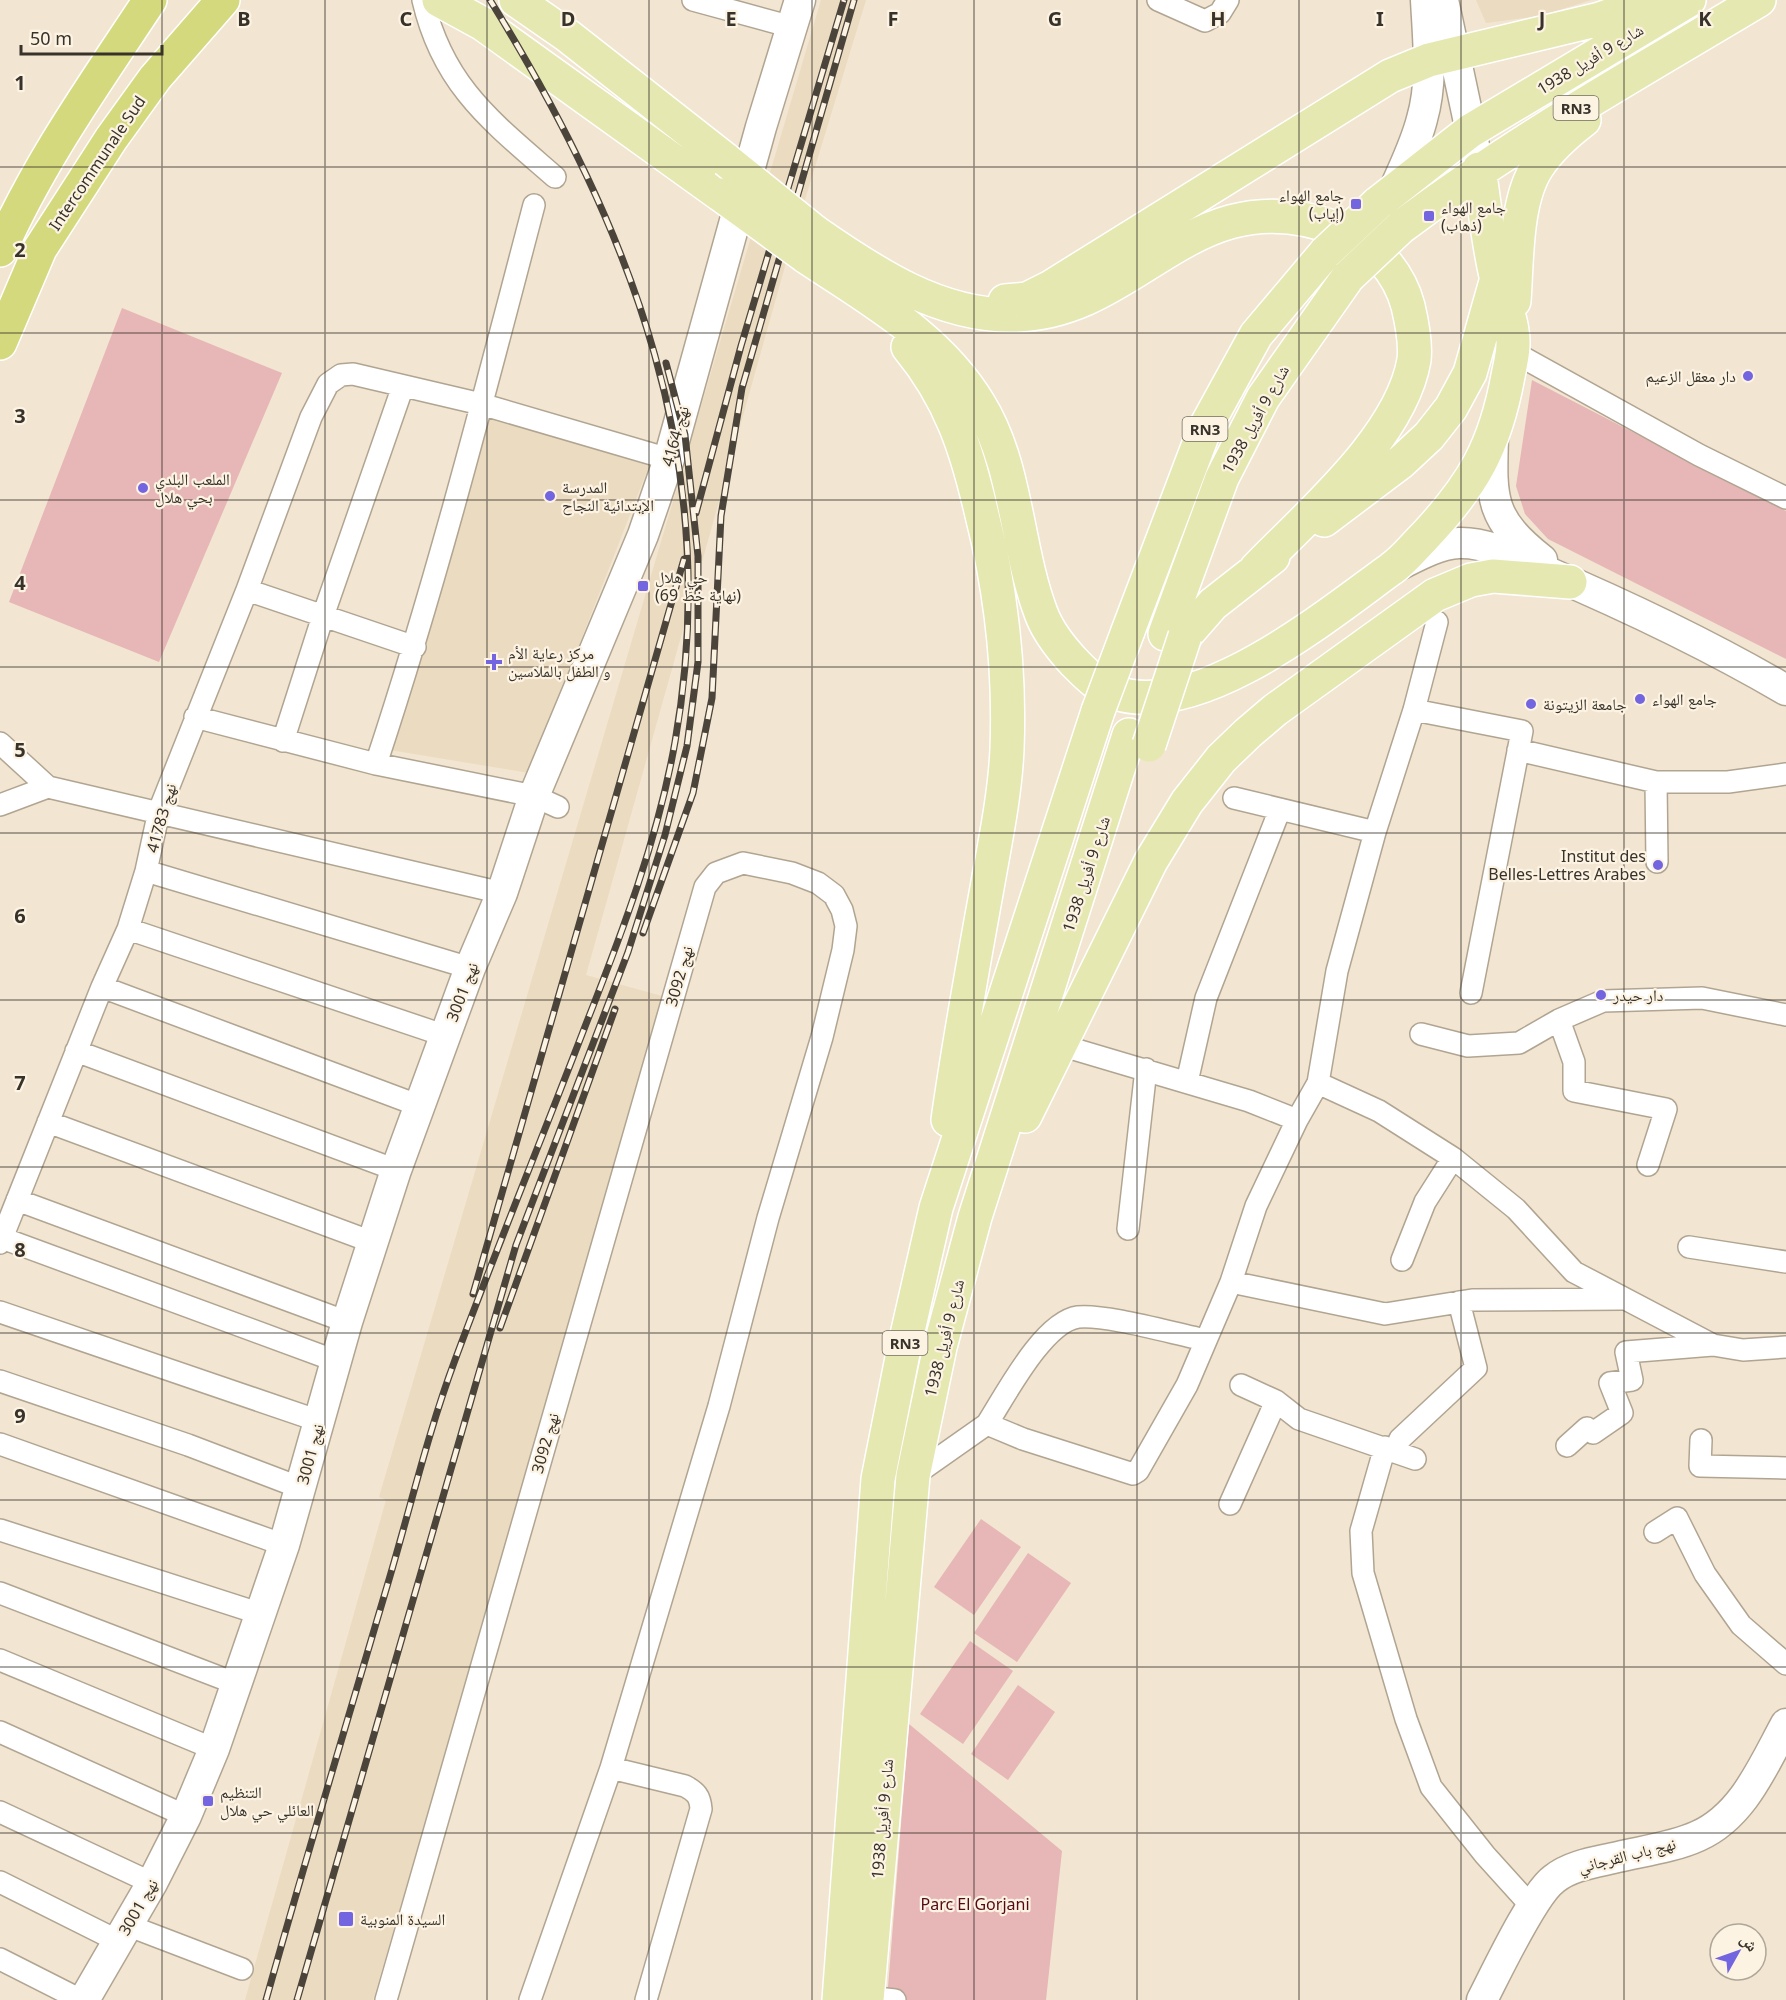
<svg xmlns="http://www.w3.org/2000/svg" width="1786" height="2000" viewBox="0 0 1786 2000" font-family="'Noto Sans','Noto Naskh Arabic',sans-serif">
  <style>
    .built { fill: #ebdbc0 }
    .green { fill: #e7b6b7 }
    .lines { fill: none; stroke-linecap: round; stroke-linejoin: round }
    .street-casing { stroke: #b1a592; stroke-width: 24 }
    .secondary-casing { stroke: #b1a592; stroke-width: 33 }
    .primary-casing { stroke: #fff; stroke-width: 36 }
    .highway-casing { stroke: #fff; stroke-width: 36 }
    .street { stroke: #fff; stroke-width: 21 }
    .secondary { stroke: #fff; stroke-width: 30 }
    .primary { stroke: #e6e8b1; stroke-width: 33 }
    .highway { stroke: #d5d97d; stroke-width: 33 }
    .rail-casing { stroke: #4a443b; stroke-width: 7 }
    .rail { stroke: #fdf3e3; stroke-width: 4.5; stroke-dasharray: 14; stroke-linecap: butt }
    .primary-bridge-casing { stroke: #fff; stroke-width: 36; stroke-linecap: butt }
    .primary-bridge { stroke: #e6e8b1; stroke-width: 33 }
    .grid { fill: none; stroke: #37322a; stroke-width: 1.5; stroke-opacity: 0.55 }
    .poi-dot { fill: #7364df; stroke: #fdf3e3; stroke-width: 2 }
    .labels { text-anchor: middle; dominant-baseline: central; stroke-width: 4.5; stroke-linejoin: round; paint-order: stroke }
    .shield { fill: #fdf3e3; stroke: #726c62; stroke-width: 1.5 }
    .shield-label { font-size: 15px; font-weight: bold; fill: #37322a }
    .street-label { font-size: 16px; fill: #37322a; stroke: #fdf3e3 }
    .poi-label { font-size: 16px; fill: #37322a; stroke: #fdf3e3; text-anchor: start }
    .park-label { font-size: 16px; fill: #550917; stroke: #fdf3e3 }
    .grid-label { font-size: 20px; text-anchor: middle; font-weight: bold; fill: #37322a; stroke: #fdf3e3; stroke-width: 4.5; stroke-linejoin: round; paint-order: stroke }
  </style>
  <rect width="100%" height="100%" fill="#f2e5d1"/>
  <!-- built -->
  <path class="built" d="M821 0H866L789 252 586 975 669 998 373 2000H245L386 1500 379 1497Z
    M1476 0H1591L1540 16 1486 23Z
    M485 413 649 466 529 773 390 750Z"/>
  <!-- green -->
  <path class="green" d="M122 308 282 373 159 662 9 602Z
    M1532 380 1786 511V659L1548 539 1525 514 1516 486Z
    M981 1519 1021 1547 974 1615 934 1587Z
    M1028 1553 1071 1583 1017 1662 974 1633Z
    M970 1641 1013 1671 963 1744 920 1714Z
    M1018 1685 1055 1712 1008 1780 971 1754Z
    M909 1724 1062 1851 1046 2000H887Z"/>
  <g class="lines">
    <defs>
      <path id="street" d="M423 0C443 86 492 122 555 177
        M693 0 792 27
        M1158 0 1205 21 1220 13 1228 0
        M1513 352 1699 455 1786 498
        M247 590 415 647
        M1414 710 1522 731 1471 993
        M195 717 376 764 534 796 558 807
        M283 741 323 616 403 386
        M0 743 48 787 502 893
        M1518 750 1656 782H1728L1786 774
        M376 764C437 580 485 392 534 205
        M1656 782 1657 862
        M1234 798 1375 832
        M0 805 48 787
        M146 871 470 968
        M128 929 446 1036
        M102 987 420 1106
        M1559 1020 1574 1062V1091L1666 1109 1648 1165
        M1421 1034 1468 1046 1519 1043 1559 1020 1603 1001 1702 998 1786 1015
        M1060 1045 1249 1101 1297 1120 1318 1083 1337 971 1375 832 1414 710 1437 622
        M76 1051 396 1170
        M1187 1082 1206 998 1280 809
        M1318 1083 1379 1111 1453 1158 1516 1209 1574 1272 1713 1345 1743 1350 1786 1347
        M48 1122 372 1242
        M17 1200 347 1322
        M1128 1229 1146 1069
        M2 1238 336 1361
        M0 1243 102 987 128 929 146 871 159 811 247 590 311 417 328 384 341 375 353 374 481 404 669 459
        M1689 1247 1786 1262
        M1402 1260 1425 1202 1453 1158
        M1231 1282 1385 1314 1472 1300 1622 1299
        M0 1312 319 1421
        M0 1381 188 1445 301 1488
        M1241 1385 1276 1401 1299 1419 1415 1459
        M987 1424C1005 1396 1043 1322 1078 1317 1106 1314 1175 1334 1206 1340
        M1701 1440 1700 1466 1786 1468
        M0 1444 284 1545
        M1567 1446 1587 1428 1593 1433 1622 1413 1610 1383 1632 1380 1626 1352 1713 1345
        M1385 1447 1361 1531 1363 1573 1406 1719 1431 1787 1485 1855 1532 1907
        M1395 1450 1400 1439 1476 1368 1459 1302
        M913 1476 987 1424 1023 1439 1133 1474 1138 1471 1187 1385 1231 1282 1256 1206 1297 1120
        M1230 1504 1276 1401
        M0 1530 261 1614
        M1655 1532 1677 1518 1705 1574 1741 1625 1786 1664
        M0 1593 237 1684
        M0 1660 214 1749
        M0 1732 186 1816
        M611 1768 685 1786C696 1792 700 1796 701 1809L646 2000
        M0 1812 152 1883
        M0 1882 118 1941
        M127 1925 242 1969
        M0 1959 81 2000
        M867 1997 895 2000
        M386 2000 705 887 716 873 743 863 792 873 818 883 834 895 842 910 846 926 843 950 822 1037 768 1218 719 1406 611 1768 530 2000"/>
      <path id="secondary" d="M1443 0 1479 169
        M1395 188C1405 165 1416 143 1422 119 1433 81 1428 39 1426 0
        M1493 437C1491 500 1490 519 1542 560
        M1399 565C1417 556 1438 544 1459 543 1489 542 1518 559 1545 571 1627 606 1709 645 1786 690
        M84 2000 152 1883 186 1816 214 1749 284 1545 347 1322 396 1170 470 968 502 893 534 796 643 535 669 459 761 127 800 0
        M1482 2000C1496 1973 1533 1894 1554 1879 1571 1865 1597 1862 1618 1857 1644 1851 1674 1847 1698 1836 1743 1816 1763 1766 1786 1724"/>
      <path id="primary" d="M439 0 483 24 721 195
        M516 0 568 36 726 160
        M1377 204 1470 131 1689 0
        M1401 227C1514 142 1637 73 1759 0
        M815 232C874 273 940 317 1015 315 1141 313 1192 172 1341 230 1373 243 1399 272 1408 306 1412 323 1416 343 1414 360 1401 437 1308 515 1256 569
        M805 256C869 299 938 336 979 404 1017 465 1016 547 1041 613 1048 632 1060 647 1074 662 1086 674 1099 688 1116 693 1200 720 1326 616 1391 569 1403 561 1413 548 1424 537 1473 485 1495 447 1508 376 1511 361 1515 346 1512 331 1510 314 1502 297 1497 280 1488 244 1485 206 1479 169
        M1005 301 1027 299 1051 287 1390 76 1429 60 1600 19 1653 0
        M1514 301C1517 261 1515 200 1538 166 1550 148 1567 133 1584 120
        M908 347C951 399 967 450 982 515 1001 590 1010 671 1007 749 1005 795 995 842 987 888 973 965 959 1042 948 1120
        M1324 520 1401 462 1429 436 1451 408 1470 373 1497 278
        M1128 631 1205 428 1256 335 1326 252
        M1165 634 1222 478 1263 398 1348 277
        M1185 636 1213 604 1273 557
        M1025 1116 1151 861 1187 802 1221 759 1248 733 1275 710 1435 595 1471 580 1493 576 1570 582
        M839 2000 878 1479 904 1348 936 1208 1098 711
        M867 2000 913 1476 940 1347 975 1217 1129 735"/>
      <path id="highway" d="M0 250C40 160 96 82 150 0
        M0 343 40 249 111 139 155 78 223 0"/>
    </defs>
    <!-- street casing -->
    <use href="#street" class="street-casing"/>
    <!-- secondary casing -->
    <use href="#secondary" class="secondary-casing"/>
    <!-- primary casing -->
    <use href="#primary" class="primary-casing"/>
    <!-- highway casing -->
    <use href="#highway" class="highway-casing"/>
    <!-- street -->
    <use href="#street" class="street"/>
    <!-- secondary -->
    <use href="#secondary" class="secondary"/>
    <!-- primary -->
    <use href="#primary" class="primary"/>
    <!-- highway -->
    <use href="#highway" class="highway"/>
    <defs>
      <path id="rail" d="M696 513 741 346 844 0
        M643 933 693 793 712 698 721 516 742 388 854 0
        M473 1294 684 559
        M500 1328 615 1009
        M266 2000C305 1861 347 1722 388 1583 410 1509 428 1432 455 1360 497 1247 543 1136 586 1024 622 933 658 839 675 742 724 465 633 232 490 0
        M297 2000 516 1245 628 952 665 835 687 746 698 662V556L685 435 666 363"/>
    </defs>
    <!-- rail casing -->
    <use href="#rail" class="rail-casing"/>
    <!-- rail -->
    <use href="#rail" class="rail"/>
    <defs>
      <path id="primary-bridge" d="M726 160 815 232
        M721 195 805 256
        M1326 252 1377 204
        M1348 277 1401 227
        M1098 711 1128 631
        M1149 745 1185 636"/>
    </defs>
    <!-- primary-bridge casing -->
    <use href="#primary-bridge" class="primary-bridge-casing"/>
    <!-- primary-bridge -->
    <use href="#primary-bridge" class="primary-bridge"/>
  </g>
  <!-- grid -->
  <path class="grid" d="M162 0V2000M325 0V2000M487 0V2000M649 0V2000M812 0V2000M974 0V2000M1137 0V2000M1299 0V2000M1461 0V2000M1624 0V2000M0 167H1786M0 333H1786M0 500H1786M0 667H1786M0 833H1786M0 1000H1786M0 1167H1786M0 1333H1786M0 1500H1786M0 1667H1786M0 1833H1786"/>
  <!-- markers -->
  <g class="poi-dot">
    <rect x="1350" y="198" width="12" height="12" rx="3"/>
    <rect x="1423" y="210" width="12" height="12" rx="3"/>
    <circle cx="1748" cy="376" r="6"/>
    <circle cx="143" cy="488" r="6"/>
    <circle cx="550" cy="496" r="6"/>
    <rect x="637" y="580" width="12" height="12" rx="3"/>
    <path d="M491 653h6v6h6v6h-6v6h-6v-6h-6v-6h6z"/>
    <circle cx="1640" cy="699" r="6"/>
    <circle cx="1531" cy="704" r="6"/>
    <circle cx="1658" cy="865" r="6"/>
    <circle cx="1601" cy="995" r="6"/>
    <rect x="202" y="1795" width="12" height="12" rx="3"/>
    <rect x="338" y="1911" width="16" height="16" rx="3"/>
  </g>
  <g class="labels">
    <!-- shield labels -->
    <g class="shield">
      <rect x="1553.5" y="96" width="45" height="24" rx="4.5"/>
      <rect x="1182.5" y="417" width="45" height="24" rx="4.5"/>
      <rect x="882.5" y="1331" width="45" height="24" rx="4.5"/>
    </g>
    <g class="shield-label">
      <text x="1576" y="108">RN3</text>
      <text x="1205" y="429">RN3</text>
      <text x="905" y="1343">RN3</text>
    </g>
    <!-- street labels -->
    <g class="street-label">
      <text transform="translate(1590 59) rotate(-31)">شارع 9 أفريل 1938</text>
      <text transform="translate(97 163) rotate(-56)">Intercommunale Sud</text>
      <text transform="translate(1255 419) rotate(-61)">شارع 9 أفريل 1938</text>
      <text transform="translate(675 436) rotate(-74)">نهج 4164</text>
      <text transform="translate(161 818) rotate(-74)">نهج 41783</text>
      <text transform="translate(1086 874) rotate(-72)">شارع 9 أفريل 1938</text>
      <text transform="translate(679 976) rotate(-74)">نهج 3092</text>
      <text transform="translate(462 992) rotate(-69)">نهج 3001</text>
      <text transform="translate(944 1338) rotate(-76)">شارع 9 أفريل 1938</text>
      <text transform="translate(545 1443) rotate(-74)">نهج 3092</text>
      <text transform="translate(310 1454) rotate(-75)">نهج 3001</text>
      <text transform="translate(882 1819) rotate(-85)">شارع 9 أفريل 1938</text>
      <text transform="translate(1627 1855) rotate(-14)">نهج باب القرجاني</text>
      <text transform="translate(138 1907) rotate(-60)">نهج 3001</text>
    </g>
    <!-- poi labels -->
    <g class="poi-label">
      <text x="1344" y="195" text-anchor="end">جامع الهواء<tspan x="1344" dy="18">(إياب)</tspan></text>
      <text x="1441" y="207">جامع الهواء<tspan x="1441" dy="18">(ذهاب)</tspan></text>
      <text x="1736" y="376" text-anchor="end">دار معقل الزعيم</text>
      <text x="155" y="479">الملعب البلدي<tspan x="155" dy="18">بحي هلال</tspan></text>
      <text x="562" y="487">المدرسة<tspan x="562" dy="18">الإبتدائية النجاح</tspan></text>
      <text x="655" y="577">حي هلال<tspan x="655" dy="18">(نهاية خط 69)</tspan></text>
      <text x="508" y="653">مركز رعاية الأم<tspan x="508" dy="18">و الطفل بالملاسين</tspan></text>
      <text x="1652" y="699">جامع الهواء</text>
      <text x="1543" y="704">جامعة الزيتونة</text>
      <text x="1646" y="856" text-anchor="end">Institut des<tspan x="1646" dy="18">Belles-Lettres Arabes</tspan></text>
      <text x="1613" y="995">دار حيدر</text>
      <text x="220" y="1792">التنظيم<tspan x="220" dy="18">العائلي حي هلال</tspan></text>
      <text x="360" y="1919">السيدة المنوبية</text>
    </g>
    <!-- park labels -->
    <g class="park-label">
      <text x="975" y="1904">Parc El Gorjani</text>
    </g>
  </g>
  <g class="grid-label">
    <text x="244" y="26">B</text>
    <text x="406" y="26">C</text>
    <text x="568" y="26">D</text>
    <text x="731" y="26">E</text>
    <text x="893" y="26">F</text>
    <text x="1055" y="26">G</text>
    <text x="1218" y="26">H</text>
    <text x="1380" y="26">I</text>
    <text x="1542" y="26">J</text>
    <text x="1705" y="26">K</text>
    <text x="20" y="90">1</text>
    <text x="20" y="257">2</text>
    <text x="20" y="423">3</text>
    <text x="20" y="590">4</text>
    <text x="20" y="757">5</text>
    <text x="20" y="923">6</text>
    <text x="20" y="1090">7</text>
    <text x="20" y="1257">8</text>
    <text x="20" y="1423">9</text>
  </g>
  <!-- north arrow -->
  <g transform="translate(1738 1952) rotate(50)"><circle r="28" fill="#fdf3e3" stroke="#aea699" stroke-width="1.5"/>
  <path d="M0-4.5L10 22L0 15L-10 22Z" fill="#7364df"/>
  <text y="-9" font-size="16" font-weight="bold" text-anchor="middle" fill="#37322a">ش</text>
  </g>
  <!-- scale -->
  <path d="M21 45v9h141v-9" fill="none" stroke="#37322a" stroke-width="3"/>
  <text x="30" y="45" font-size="18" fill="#37322a" stroke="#fdf3e3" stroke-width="4.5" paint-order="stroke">50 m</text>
</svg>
